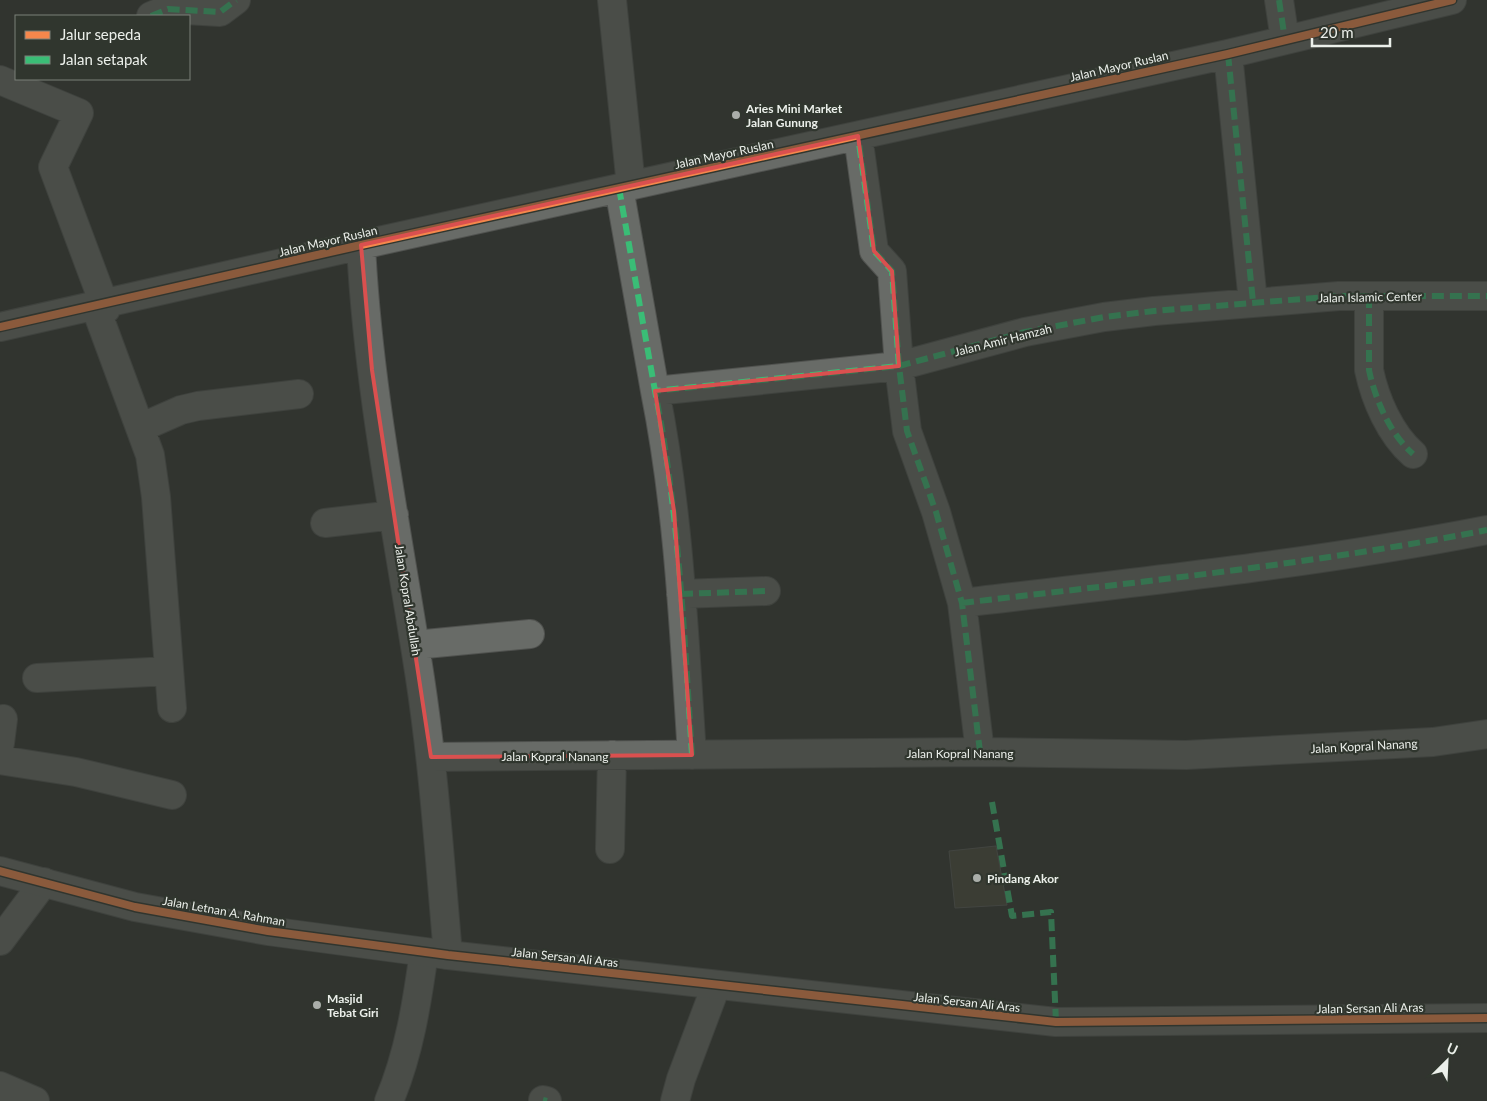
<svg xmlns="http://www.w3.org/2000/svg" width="1487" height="1101" viewBox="0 0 1487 1101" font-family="Lato,sans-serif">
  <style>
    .building { fill: #47483b; stroke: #575855 }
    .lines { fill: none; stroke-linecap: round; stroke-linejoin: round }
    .minor-casing { stroke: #50524f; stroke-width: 30 }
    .tertiary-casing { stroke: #50524f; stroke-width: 30 }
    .minor { stroke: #686b67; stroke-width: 28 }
    .tertiary { stroke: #686b67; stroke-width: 28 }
    .quiet { stroke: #3abd76; stroke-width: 6; stroke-dasharray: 12 6; stroke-linecap: butt }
    .cycleway-casing { stroke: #30362e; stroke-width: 11 }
    .cycleway { stroke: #f5874c; stroke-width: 8 }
    .marked { fill: none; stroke: #da504f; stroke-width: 4; stroke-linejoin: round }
    .poi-dot { fill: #aaaea9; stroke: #30362e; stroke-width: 2 }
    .labels { text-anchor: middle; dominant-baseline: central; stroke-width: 4.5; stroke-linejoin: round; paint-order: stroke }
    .street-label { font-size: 12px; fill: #ebefea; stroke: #30362e }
    .poi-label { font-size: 12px; font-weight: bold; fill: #ebefea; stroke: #30362e; text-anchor: start }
  </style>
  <rect width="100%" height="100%" fill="#313430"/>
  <!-- building -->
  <path class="building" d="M996 846 1007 905 955 908 949 851Z"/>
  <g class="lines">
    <defs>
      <path id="minor" d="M612 0 631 186
        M1279 0 1285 40
        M151 16 168 9 220 12 236 0
        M1228 54 1253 302
        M0 80 79 113 53 167 106 309
        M619 188 655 391
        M361 245C368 390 398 534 420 678 434 770 440 863 448 955
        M1369 296V370C1375 399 1390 434 1413 454
        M95 306 150 455 156 497 172 708
        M0 327 361 245 1228 54 1452 0
        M140 428 181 410 198 406 299 394
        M325 523 394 515
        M681 594 766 591
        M962 603C1138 582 1314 564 1487 530
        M415 645 530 634
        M37 678 169 671
        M0 743 3 719
        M980 752 962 603 936 512 907 431 899 366 1025 332 1104 317 1154 311 1339 296H1487
        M692 755C684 633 679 511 655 391L899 366 892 271 874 251 858 136
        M431 757 980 752 1186 755 1433 742 1487 734
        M0 760 76 772 172 795
        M610 849 612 755
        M0 941 44 882
        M0 1086 35 1101
        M543 1100 547 1101
        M389 1101C409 1054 417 1003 424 952
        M675 1101 681 1079 716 986"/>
      <path id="tertiary" d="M0 871 135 907 268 931 448 955 1056 1022 1487 1018"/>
    </defs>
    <!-- minor casing -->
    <use href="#minor" class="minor-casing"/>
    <!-- tertiary casing -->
    <use href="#tertiary" class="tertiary-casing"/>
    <!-- minor -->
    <use href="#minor" class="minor"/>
    <!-- tertiary -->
    <use href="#tertiary" class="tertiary"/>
    <!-- quiet -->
    <path class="quiet" d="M1279 0 1285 40
      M151 16 168 9 220 12 236 0
      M1228 54 1253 302
      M619 188 655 391
      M1369 296V370C1375 399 1390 434 1413 454
      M681 594 766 591
      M962 603C1138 582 1314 564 1487 530
      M980 752 962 603 936 512 907 431 899 366 1025 332 1104 317 1154 311 1339 296H1487
      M692 755C684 633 679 511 655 391L899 366 892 271 874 251 858 136
      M992 802 1012 916 1051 912 1056 1022
      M543 1100 547 1101"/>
    <defs>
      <path id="cycleway" d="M0 327 361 245 1228 54 1452 0
        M0 871 135 907 268 931 448 955 1056 1022 1487 1018"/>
    </defs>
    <!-- cycleway casing -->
    <use href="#cycleway" class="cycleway-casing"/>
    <!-- cycleway -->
    <use href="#cycleway" class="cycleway"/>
  </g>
  <!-- marked area -->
  <path d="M0 0H1487V1101H0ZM858 136 874 251 892 271 899 366 655 391 674 511 692 755 431 757 372 370 361 245Z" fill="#313430" fill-opacity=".55" fill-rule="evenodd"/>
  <path class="marked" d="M858 136 874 251 892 271 899 366 655 391 674 511 692 755 431 757 372 370 361 245Z"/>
  <!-- markers -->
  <g class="poi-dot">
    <circle cx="736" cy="115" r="5"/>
    <circle cx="977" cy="878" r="5"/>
    <circle cx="317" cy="1005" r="5"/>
  </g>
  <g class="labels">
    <!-- street labels -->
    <g class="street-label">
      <text transform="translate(1119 66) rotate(-13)">Jalan Mayor Ruslan</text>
      <text transform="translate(724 154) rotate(-12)">Jalan Mayor Ruslan</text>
      <text transform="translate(328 241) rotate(-13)">Jalan Mayor Ruslan</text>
      <text transform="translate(1370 297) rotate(-1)">Jalan Islamic Center</text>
      <text transform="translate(1003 340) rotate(-14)">Jalan Amir Hamzah</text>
      <text transform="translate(408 600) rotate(81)">Jalan Kopral Abdullah</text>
      <text transform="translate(1364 746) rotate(-3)">Jalan Kopral Nanang</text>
      <text x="960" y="753">Jalan Kopral Nanang</text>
      <text x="555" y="756">Jalan Kopral Nanang</text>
      <text transform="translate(224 911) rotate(10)">Jalan Letnan A. Rahman</text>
      <text transform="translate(565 957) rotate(6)">Jalan Sersan Ali Aras</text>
      <text transform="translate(967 1002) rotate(6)">Jalan Sersan Ali Aras</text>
      <text transform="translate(1370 1008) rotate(-1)">Jalan Sersan Ali Aras</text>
    </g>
    <!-- poi labels -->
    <g class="poi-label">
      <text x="746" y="108">Aries Mini Market<tspan x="746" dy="14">Jalan Gunung</tspan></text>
      <text x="987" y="878">Pindang Akor</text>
      <text x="327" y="998">Masjid<tspan x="327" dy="14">Tebat Giri</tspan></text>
    </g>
  </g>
  <!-- legend -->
  <rect x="15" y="15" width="175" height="65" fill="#30362e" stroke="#7b8079"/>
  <rect x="25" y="31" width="25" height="8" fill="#f5874c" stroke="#7b8079"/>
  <text x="60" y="40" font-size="15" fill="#ebefea">Jalur sepeda</text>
  <rect x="25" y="56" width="25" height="8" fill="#3abd76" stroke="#7b8079"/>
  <text x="60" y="65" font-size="15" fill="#ebefea">Jalan setapak</text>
  <!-- north arrow -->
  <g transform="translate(1447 1061) rotate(24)" stroke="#30362e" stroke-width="4" paint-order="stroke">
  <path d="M0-4L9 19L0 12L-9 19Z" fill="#ebefea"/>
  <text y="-8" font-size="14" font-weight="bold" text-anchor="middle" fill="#ebefea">U</text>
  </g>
  <!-- scale -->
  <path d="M1312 38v8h78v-8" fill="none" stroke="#ebefea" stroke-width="2.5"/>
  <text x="1320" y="38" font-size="15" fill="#ebefea" stroke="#30362e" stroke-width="4" paint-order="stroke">20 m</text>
</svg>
